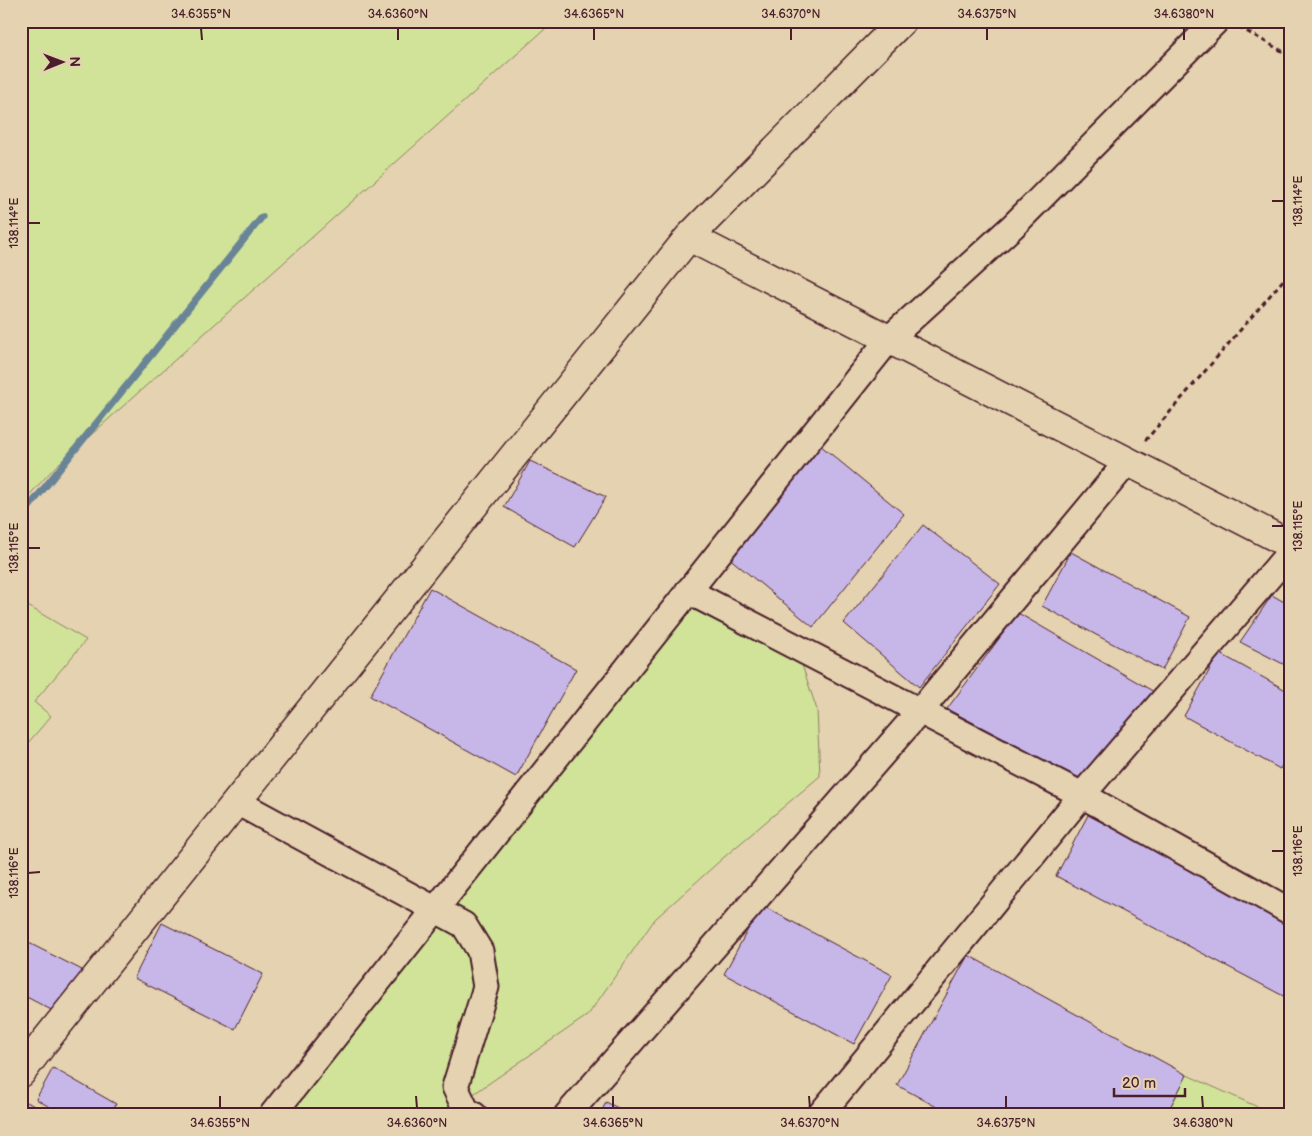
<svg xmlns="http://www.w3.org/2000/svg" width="1312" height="1136" viewBox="0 0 1312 1136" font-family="'Balsamiq Sans',sans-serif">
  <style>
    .green { fill: #d0e398; stroke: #8d8162 }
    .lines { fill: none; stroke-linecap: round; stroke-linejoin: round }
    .stream { stroke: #698497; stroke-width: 7 }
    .building { fill: #c7b7e8; stroke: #4a1f2b }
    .street-casing { stroke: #4a1f2b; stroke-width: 29 }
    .secondary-casing { stroke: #4a1f2b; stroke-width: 31 }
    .path { stroke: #4a1f2b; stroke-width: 3; stroke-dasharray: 5 4; stroke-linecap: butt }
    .street { stroke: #e4d2b0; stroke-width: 25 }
    .secondary { stroke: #e4d2b0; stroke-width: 28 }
    .ticks { fill: none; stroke: #4a1f2b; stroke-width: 2 }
    .neatline { fill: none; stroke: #4a1f2b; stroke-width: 2 }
    .ticks-label { font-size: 12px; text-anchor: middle; fill: #4a1f2b }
  </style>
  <rect width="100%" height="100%" fill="#e4d2b0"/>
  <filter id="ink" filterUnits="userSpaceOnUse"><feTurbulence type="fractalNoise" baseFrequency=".02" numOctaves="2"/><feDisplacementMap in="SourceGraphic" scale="10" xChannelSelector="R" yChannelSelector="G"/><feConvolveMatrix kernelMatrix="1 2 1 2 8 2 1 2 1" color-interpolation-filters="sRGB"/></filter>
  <g filter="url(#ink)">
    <!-- green -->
    <path class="green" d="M21 21H554L55 467 21 504Z
      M695 601 796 647 817 710 820 776 723 858 655 919 588 1015 443 1115H272Z
      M21 602 86 640 34 702 51 716 21 751Z
      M1187 1075 1273 1114 1166 1115Z"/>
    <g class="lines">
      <!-- stream -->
      <path class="stream" d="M21 517 262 217"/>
    </g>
    <!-- building -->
    <path class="building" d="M820 445 904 514 813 627 728 557Z
      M530 461 606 497 575 547 504 507Z
      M923 525 1000 584 919 687 844 623Z
      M1071 552 1190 617 1162 670 1042 606Z
      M430 588 576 669 516 777 370 696Z
      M1272 595 1291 606V668L1240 642Z
      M1018 613 1156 693 1084 781 947 709Z
      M1219 653 1291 693V749L1280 769 1184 716Z
      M1088 815 1291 922V1000L1056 876Z
      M761 905 892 975 854 1044 724 974Z
      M162 923 263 974 235 1029 134 978Z
      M21 939 82 970 57 1013 21 994Z
      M968 955 1187 1075 1166 1115H951L897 1085Z
      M53 1068 116 1104 110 1115H63L36 1099Z
      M27 1102 50 1115H21V1111Z
      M606 1102 632 1115H600Z"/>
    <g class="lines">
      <defs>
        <path id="street" d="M688 591 1082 795 1291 912
          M237 802 464 925 480 951 486 987 455 1087 466 1110 474 1115
          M272 1115 889 339 1013 226 1216 21
          M567 1115 920 711 1128 461
          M820 1115 1082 795 1291 551"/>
        <path id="secondary" d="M689 237 1291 545
          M21 1073 45 1041 689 237 902 21"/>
      </defs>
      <!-- street casing -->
      <use href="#street" class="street-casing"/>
      <!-- secondary casing -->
      <use href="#secondary" class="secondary-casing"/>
      <!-- path -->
      <path class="path" d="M1239 27 1291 56
        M1145 441 1291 271"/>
      <!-- street -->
      <use href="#street" class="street"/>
      <!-- secondary -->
      <use href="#secondary" class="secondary"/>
    </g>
  </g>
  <!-- ticks -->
  <path class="ticks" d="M201 28 202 40M398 28V40M594 28V40M791 28V40M987 28V40M1184 28V40M1272 201H1284M28 223H40M1272 526H1284M28 548H40M1272 851H1284M28 873 40 872M220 1096V1108M416 1096 417 1108M613 1096V1108M809 1096 810 1108M1006 1096V1108M1202 1096 1203 1108"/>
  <!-- margin -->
  <rect width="1312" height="1136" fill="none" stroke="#e4d2b0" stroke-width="55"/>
  <!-- north arrow -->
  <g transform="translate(62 62) rotate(89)" stroke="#e4d2b0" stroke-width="4" paint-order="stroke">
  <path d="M0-4L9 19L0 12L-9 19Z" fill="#4a1f2b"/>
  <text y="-8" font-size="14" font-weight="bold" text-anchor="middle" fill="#4a1f2b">N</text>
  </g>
  <!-- scale -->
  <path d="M1114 1088v8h71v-8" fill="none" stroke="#4a1f2b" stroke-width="2.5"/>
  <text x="1122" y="1088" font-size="15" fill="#4a1f2b" stroke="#e4d2b0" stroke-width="4" paint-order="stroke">20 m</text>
  <rect x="28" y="28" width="1256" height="1080" class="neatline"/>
  <g class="ticks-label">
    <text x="201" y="18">34.6355°N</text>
    <text x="398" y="18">34.6360°N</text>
    <text x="594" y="18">34.6365°N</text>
    <text x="791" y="18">34.6370°N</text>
    <text x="987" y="18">34.6375°N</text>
    <text x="1184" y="18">34.6380°N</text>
    <text transform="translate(1298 201) rotate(-90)" y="4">138.114°E</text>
    <text transform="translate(14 223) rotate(-90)" y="4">138.114°E</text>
    <text transform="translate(1298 526) rotate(-90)" y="4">138.115°E</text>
    <text transform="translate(14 548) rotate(-90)" y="4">138.115°E</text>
    <text transform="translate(1298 851) rotate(-90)" y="4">138.116°E</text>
    <text transform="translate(14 873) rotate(-90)" y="4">138.116°E</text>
    <text x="220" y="1127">34.6355°N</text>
    <text x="417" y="1127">34.6360°N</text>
    <text x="613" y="1127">34.6365°N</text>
    <text x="810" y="1127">34.6370°N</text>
    <text x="1006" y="1127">34.6375°N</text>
    <text x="1203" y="1127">34.6380°N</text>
  </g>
</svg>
